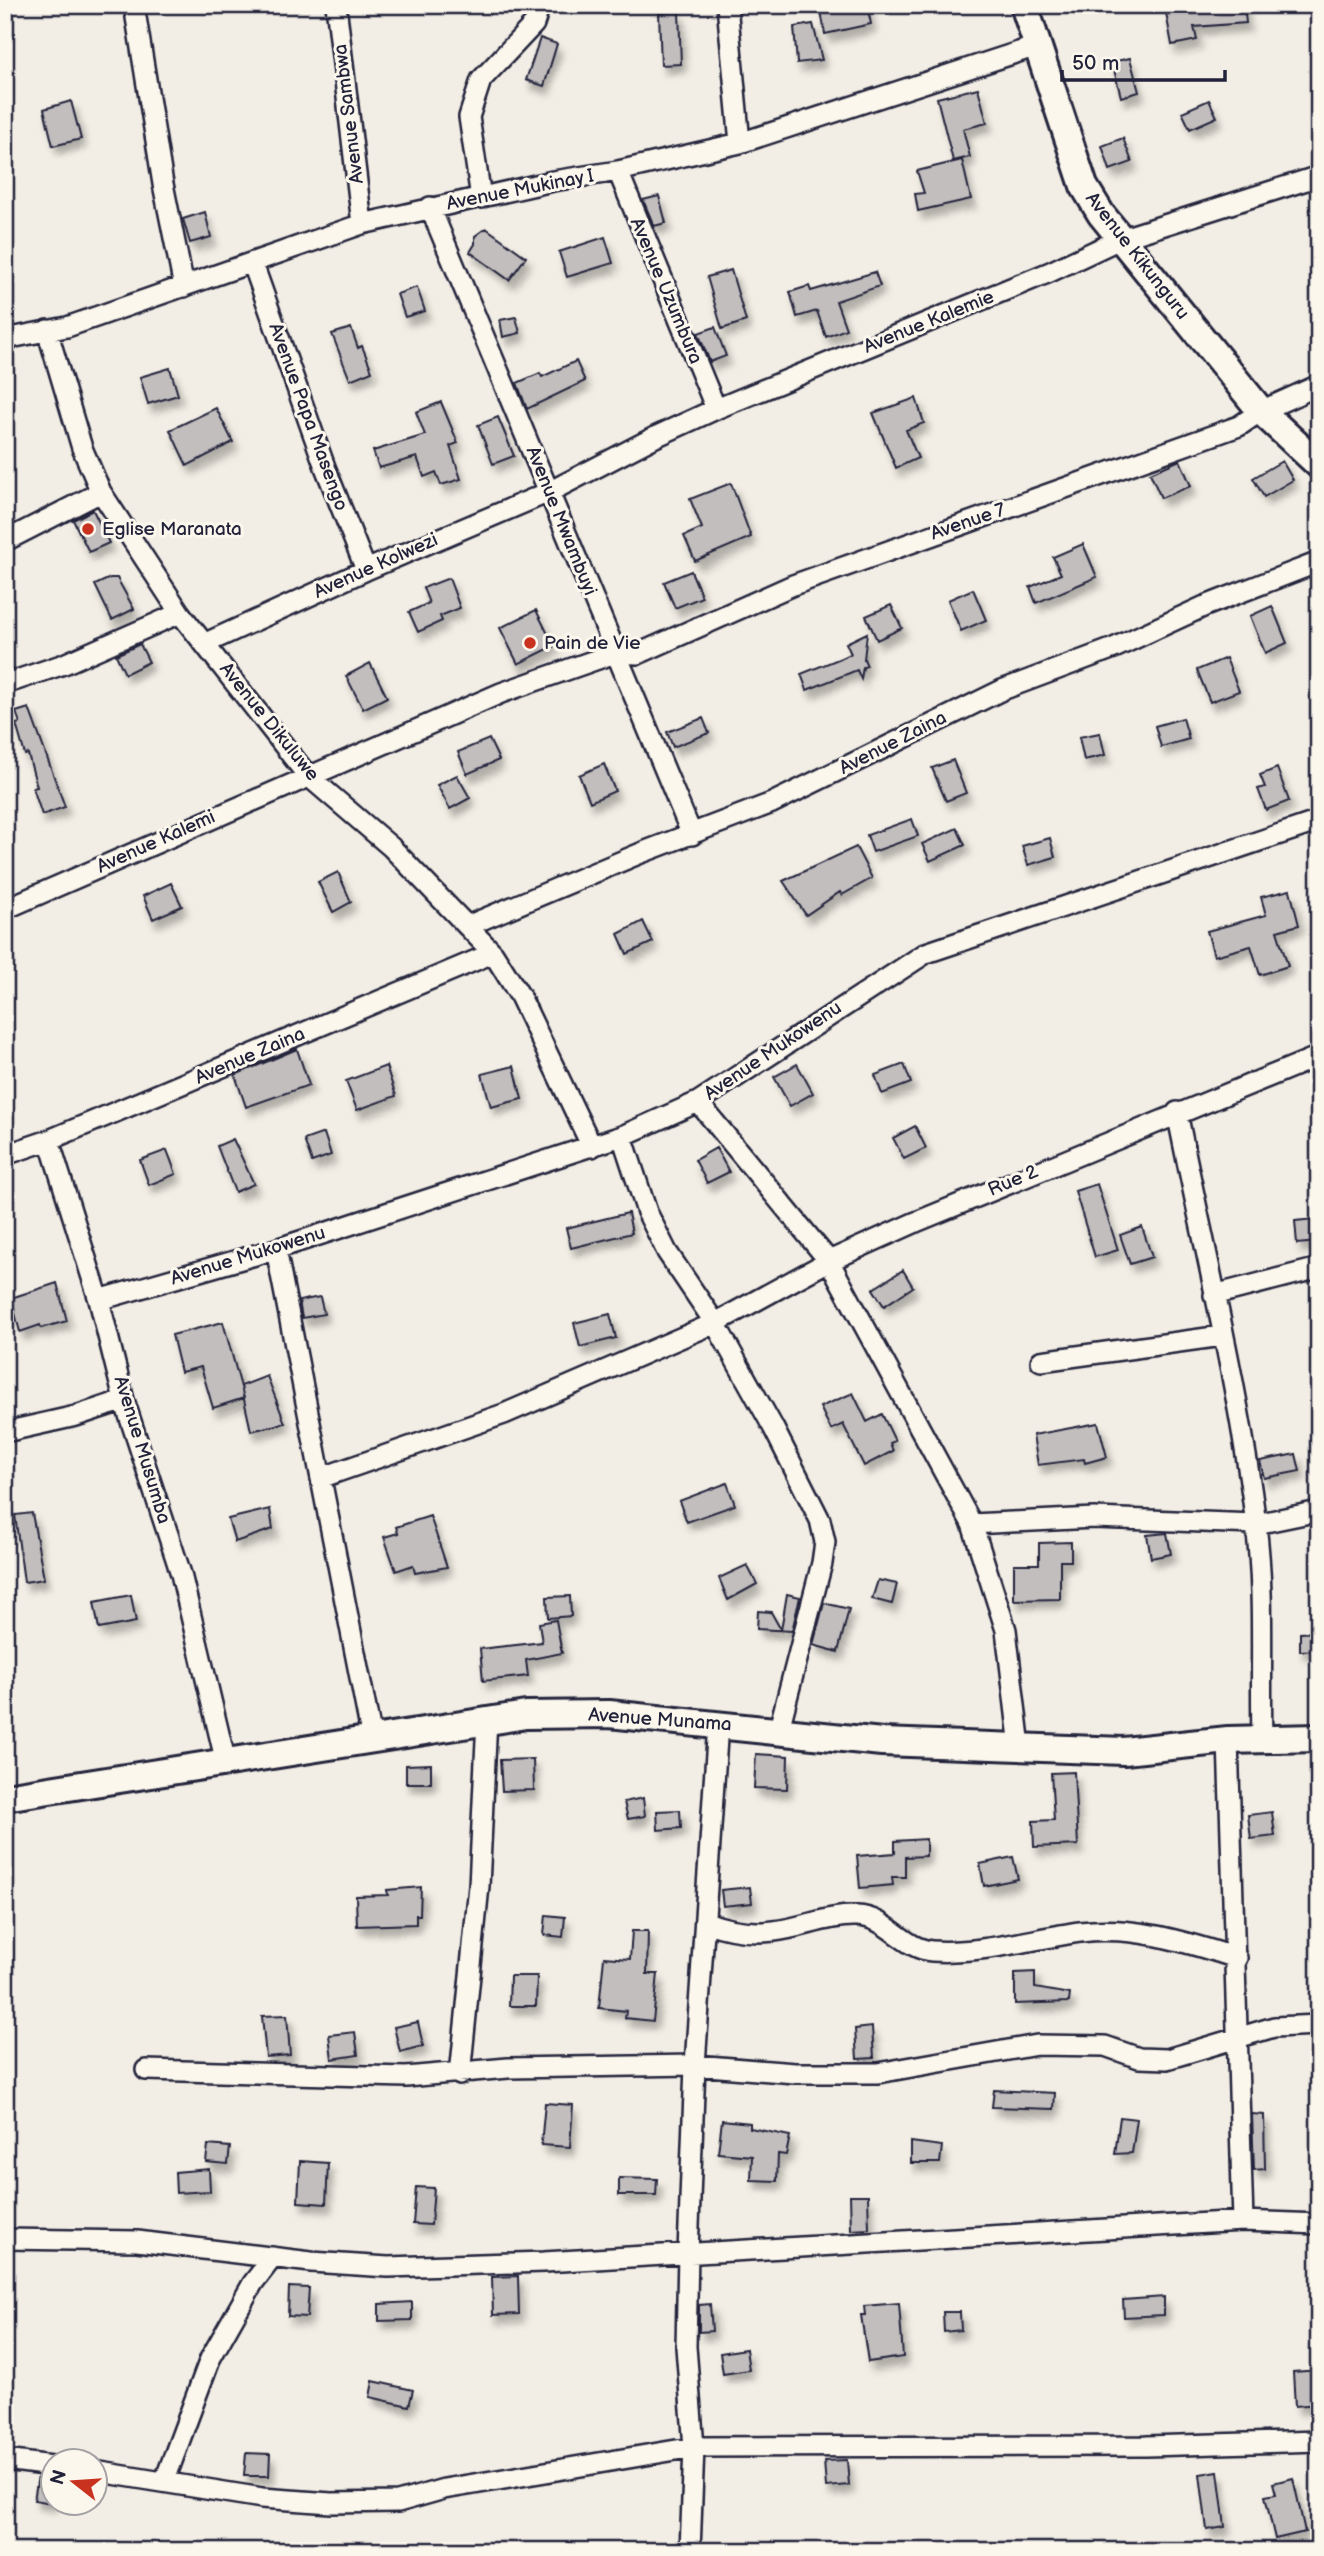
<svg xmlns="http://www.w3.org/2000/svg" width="1324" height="2556" viewBox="0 0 1324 2556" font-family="'Balsamiq Sans',sans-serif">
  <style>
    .building { fill: #c2bebe; stroke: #22223b; stroke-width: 2; filter: url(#shadow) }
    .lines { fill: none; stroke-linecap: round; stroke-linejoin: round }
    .street-casing { stroke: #22223b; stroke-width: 24 }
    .secondary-casing { stroke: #22223b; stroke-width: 32 }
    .street { stroke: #fbf7ec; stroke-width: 19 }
    .secondary { stroke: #fbf7ec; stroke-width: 26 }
    .poi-dot { fill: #c8321e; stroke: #fbf7ec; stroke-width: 2.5 }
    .labels { text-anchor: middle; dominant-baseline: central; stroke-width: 6; stroke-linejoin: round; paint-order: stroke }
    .street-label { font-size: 19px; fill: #22223b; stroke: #fbf7ec }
    .poi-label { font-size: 19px; fill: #22223b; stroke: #fbf7ec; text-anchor: start }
  </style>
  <defs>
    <filter id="shadow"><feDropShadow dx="4.5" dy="8" stdDeviation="3.5" flood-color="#0004"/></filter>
  </defs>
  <rect width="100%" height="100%" fill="#f2eee5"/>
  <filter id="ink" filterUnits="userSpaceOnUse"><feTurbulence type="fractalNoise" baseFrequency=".0143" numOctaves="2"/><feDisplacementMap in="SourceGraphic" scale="14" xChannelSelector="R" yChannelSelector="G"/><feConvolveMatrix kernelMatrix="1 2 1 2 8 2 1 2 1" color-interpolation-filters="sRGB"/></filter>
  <g filter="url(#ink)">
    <!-- building -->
    <path class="building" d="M820 5H867L871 24 825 34Z
      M1214 5H1244L1246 23 1194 27 1197 40 1172 45 1166 13Z
      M679 12 681 64 661 65 659 13Z
      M813 24 822 60 797 63 794 27Z
      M540 38 557 44 544 86 526 80Z
      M1130 58 1139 92 1121 97 1112 62Z
      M978 88 987 123 963 129 970 157 953 161 937 98Z
      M1209 100 1217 117 1190 129 1182 112Z
      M71 101 81 139 53 146 44 109Z
      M1123 138 1132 162 1110 170 1102 146Z
      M962 160 971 199 918 211 915 194 924 193 917 171Z
      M659 196 666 223 654 226 643 200Z
      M205 212 211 237 190 243 183 219Z
      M486 228 526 257 509 280 470 252 475 244V236Z
      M605 237 613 263 567 277 559 252Z
      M731 270 746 321 722 329 707 277Z
      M875 272 880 286 836 301 846 329 826 337 817 311 797 317 790 292 809 286 811 291Z
      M417 287 425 311 405 317 397 294Z
      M516 317 520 333 503 337 500 320Z
      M715 327 726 356 710 362 698 333Z
      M351 328 358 348 362 346 372 371 350 380 332 334Z
      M576 361 585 381 527 409 517 383 540 373 542 377Z
      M170 368 178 395 148 404 140 377Z
      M916 398 924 423 906 430 918 458 896 468 873 413Z
      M441 402 458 443 450 446 461 479 441 485 436 472 424 477 417 457 379 468 373 451 425 435 416 412Z
      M216 408 233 442 187 466 170 430Z
      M498 417 514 456 493 464 478 425Z
      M1180 460 1191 486 1161 498 1150 473Z
      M1282 461 1293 480 1264 497 1253 478Z
      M731 483 751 537 695 561 684 536 702 528 690 499Z
      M93 510 109 543 89 552 73 520Z
      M1083 544 1097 577 1036 603 1030 587 1061 574 1053 557Z
      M691 571 702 597 675 608 664 582Z
      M110 578H117L134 609 112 620 95 585Z
      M449 578 460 608 440 616 442 621 418 632 409 612 429 603 423 588Z
      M973 589 986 620 961 631 948 600Z
      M891 605 902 628 877 640 866 616Z
      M1272 606 1287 643 1265 653 1250 616Z
      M536 610 554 646 518 664 500 628Z
      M867 633 864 659 867 666 863 667 861 679 857 670 807 690 801 674 851 654 846 643Z
      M140 644 149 662 125 674 116 655Z
      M1226 658 1239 691 1210 702 1197 670Z
      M370 663 387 697 363 709 346 676Z
      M29 708 65 807 42 815 33 788 37 787 28 754 25 755 16 724 20 723 16 712Z
      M703 718 709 733 673 747 667 732Z
      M1183 718 1189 739 1161 747 1155 726Z
      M1100 733 1105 755 1084 760 1079 737Z
      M489 739 499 760 467 774 458 752Z
      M953 760 966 793 946 801 932 768Z
      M604 764 615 791 590 802 579 775Z
      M1277 768 1289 801 1266 810 1258 789 1265 787 1260 775Z
      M457 775 470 798 450 809 437 785Z
      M912 819 918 836 873 852 867 835Z
      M957 828 965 845 930 861 922 844Z
      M1050 838 1055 857 1028 865 1022 846Z
      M856 847 872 878 842 895 840 892 806 915 783 881Z
      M338 872 351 902 333 912 318 882Z
      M171 883 182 906 153 919 143 896Z
      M1290 890 1299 925 1277 931 1288 966 1260 975 1251 946 1214 956 1207 931 1266 915 1261 897Z
      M643 921 653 942 627 954 618 934Z
      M297 1049 309 1085 246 1107 235 1075Z
      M797 1064 813 1093 790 1106 774 1077Z
      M904 1064 911 1083 882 1094 875 1075Z
      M386 1066 396 1096 357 1110 346 1081Z
      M514 1066 522 1099 491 1107 482 1074Z
      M915 1126 926 1148 904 1159 893 1138Z
      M324 1133 331 1155 312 1162 304 1140Z
      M233 1139 254 1184 235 1192 217 1146Z
      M716 1148 729 1172 707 1183 695 1160Z
      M167 1150 176 1174 149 1185 140 1160Z
      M1097 1184 1118 1250 1095 1257 1075 1191Z
      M628 1213 632 1233 571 1248 566 1228Z
      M1315 1219 1318 1242 1297 1244 1295 1221Z
      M1142 1227 1152 1257 1130 1264 1120 1235Z
      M903 1270 913 1287 884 1306 873 1289Z
      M57 1283 67 1321 41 1328 40 1325 20 1332 11 1298Z
      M320 1297 324 1314 302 1318 299 1301Z
      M610 1314 616 1338 580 1347 574 1323Z
      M223 1322 244 1398 213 1408 201 1367 181 1372 172 1335Z
      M267 1376 285 1423 251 1431 241 1386Z
      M853 1393 867 1422 882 1414 895 1441 890 1443 893 1451 864 1466 843 1424 831 1430 820 1407Z
      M1098 1423 1107 1457 1085 1463 1084 1459 1038 1465 1033 1435Z
      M1296 1454 1300 1471 1264 1478 1260 1461Z
      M727 1483 735 1505 687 1522 679 1501Z
      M270 1509 273 1529 235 1542 228 1519Z
      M32 1513 44 1579 24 1582 15 1515Z
      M430 1516 447 1567 415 1573 413 1565 396 1571 384 1537 398 1533 396 1527Z
      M1167 1533 1171 1554 1151 1558 1147 1535Z
      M1071 1542V1561H1060V1599L1014 1600V1564H1039V1543Z
      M747 1565 757 1584 728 1600 719 1578Z
      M878 1580 897 1584 892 1604 872 1599Z
      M787 1594 800 1597 792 1631 757 1629 758 1611 771 1612 781 1630Z
      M131 1595 136 1622 99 1629 94 1602Z
      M570 1596 571 1616 548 1618 547 1597Z
      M824 1603 849 1609 838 1652 813 1645Z
      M556 1620 562 1653 526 1660 528 1676 483 1681 480 1649 542 1642 539 1623Z
      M1319 1632V1650L1300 1651V1633Z
      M756 1754 788 1756 787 1789 754 1788Z
      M533 1759 534 1790 502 1791 500 1760Z
      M431 1764V1783H406V1765Z
      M1074 1772 1078 1845 1034 1847 1033 1821 1054 1820 1051 1773Z
      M643 1798 645 1816 628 1819 624 1802Z
      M680 1810 681 1828 658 1830 657 1811Z
      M1272 1812 1275 1836 1251 1839 1248 1815Z
      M926 1839V1856L905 1857V1877H892L893 1885 860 1888 857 1856 895 1853V1841Z
      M1013 1857 1018 1879 984 1886 980 1864Z
      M421 1887 420 1915H416V1924L357 1926 356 1896 388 1895 387 1890Z
      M750 1887 752 1903 723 1906 721 1890Z
      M546 1915 565 1917 563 1937 544 1935Z
      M632 1931H648L647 1974H658L653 2021 625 2018 626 2011 599 2008 604 1957 630 1959Z
      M1035 1972V1988L1070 1994 1069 2002 1015 2004V1973Z
      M510 1976H537L536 2006H509Z
      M287 2015 290 2055 266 2057 262 2016Z
      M418 2022 423 2046 400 2052 394 2027Z
      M872 2027 874 2058 857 2059 855 2029Z
      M355 2032 358 2055 332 2059 329 2035Z
      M994 2090 1055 2093 1054 2109 992 2107Z
      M545 2103 573 2105 570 2147 541 2145Z
      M1252 2114 1264 2115 1265 2169 1254 2170Z
      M1120 2117 1137 2119 1132 2153 1115 2154Z
      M722 2120 750 2123V2128L790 2136 786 2155 778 2154 777 2181 751 2180 752 2156 718 2153Z
      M911 2142 942 2146 940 2163H911Z
      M208 2145 230 2147 228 2164 206 2162Z
      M300 2161 328 2163 326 2204 298 2202Z
      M209 2169 210 2191 176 2193 175 2172Z
      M619 2178 657 2179 656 2195H619Z
      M416 2187 434 2188 431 2225 413 2224Z
      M850 2195H868L869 2229 851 2230Z
      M518 2276 519 2314 493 2315 492 2277Z
      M289 2287 309 2288 307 2317 288 2316Z
      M1164 2297V2315L1124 2317 1123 2300Z
      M412 2302V2320L379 2321V2304Z
      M899 2303 903 2357 868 2362 861 2315H865L864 2306Z
      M710 2304 712 2331 699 2332V2305Z
      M943 2312H960L961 2330 944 2332Z
      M746 2349 749 2370 723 2374 720 2353Z
      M1319 2370V2404L1295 2406 1293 2372Z
      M373 2381 413 2390 409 2406 370 2397Z
      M246 2453 270 2454 269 2476H244Z
      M847 2460 849 2485 826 2487 824 2461Z
      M1218 2471 1225 2527 1207 2530 1200 2474Z
      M38 2476 52 2478V2503L34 2500Z
      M1293 2478 1305 2532 1275 2539 1265 2496 1276 2494 1273 2483Z"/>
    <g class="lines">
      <defs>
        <path id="street" d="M134 5 163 184 184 287
          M336 5 362 224
          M727 5 740 143
          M618 171 716 409
          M481 198 469 117 481 80 534 24 540 5
          M430 207 692 835
          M253 264 325 467 366 570
          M47 330 82 448 101 492 180 613 307 775 391 847 493 953 520 996 592 1147
          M5 339 67 327 362 224 553 181 618 171 740 143 1037 46
          M5 541 101 492
          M206 643 366 570 549 492 655 437 716 409 1050 272 1120 239 1319 176
          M5 684 64 664 180 613
          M5 909 501 693 615 653 638 654 793 585 1239 426 1261 411 1319 385
          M467 926 641 853 772 803 1002 690 1114 648 1205 606 1319 562
          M698 1102 829 1261 972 1524 1006 1630 1020 1747
          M1177 1112C1204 1249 1239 1387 1256 1525 1265 1596 1260 1667 1262 1738
          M622 1136 647 1212 667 1252 715 1323 773 1427 820 1520 825 1542 822 1563 779 1729
          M49 1140 99 1300 124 1400 181 1574 226 1763
          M5 1155 49 1140 493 953
          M276 1249 372 1739
          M1214 1295 1319 1268
          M99 1300 276 1249 622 1136 698 1102 926 953 1319 821
          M1041 1361 1222 1336
          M5 1432 76 1416 124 1400
          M323 1477 504 1414 715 1323 829 1261 916 1222 1319 1056
          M972 1524 1094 1518 1256 1524 1319 1511
          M1228 1740 1243 2221
          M706 1922C727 1930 751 1934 774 1931 802 1928 828 1915 857 1916 888 1917 903 1949 932 1951 982 1954 1031 1939 1080 1932 1134 1925 1186 1942 1237 1958
          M146 2070 406 2077 508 2068 695 2065 795 2073H878L1037 2045 1105 2046 1139 2058 1167 2059 1274 2027 1319 2025
          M460 2075 479 1886 487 1719
          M5 2239 137 2241 311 2262 388 2267 544 2262 1243 2221 1319 2224
          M5 2460 52 2466
          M94 2471 262 2498 331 2503 398 2502 444 2489 694 2447 1146 2446 1319 2441
          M165 2480 210 2359 253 2283 273 2257
          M690 2551 694 2447 686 2347 688 2253 695 2065 718 1724"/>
        <path id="secondary" d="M1024 5 1084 186 1101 214 1261 411 1319 465
          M5 1797 526 1715 609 1714 882 1742 1124 1751 1228 1740 1319 1738"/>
      </defs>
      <!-- street casing -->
      <use href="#street" class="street-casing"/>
      <!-- secondary casing -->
      <use href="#secondary" class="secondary-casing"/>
      <!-- street -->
      <use href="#street" class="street"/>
      <!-- secondary -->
      <use href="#secondary" class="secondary"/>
    </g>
  </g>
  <!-- markers -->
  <g class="poi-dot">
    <circle cx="88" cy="529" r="7"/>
    <circle cx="530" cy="643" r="7"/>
  </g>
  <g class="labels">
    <!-- street labels -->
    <g class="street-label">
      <text transform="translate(349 114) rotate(-97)">Avenue Sambwa</text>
      <text transform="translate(520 190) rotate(-11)">Avenue Mukinay I</text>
      <text transform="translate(1137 256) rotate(52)">Avenue Kikunguru</text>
      <text transform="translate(666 291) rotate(67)">Avenue Uzumbura</text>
      <text transform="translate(929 322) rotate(-22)">Avenue Kalemie</text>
      <text transform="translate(308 417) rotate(70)">Avenue Papa Masengo</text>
      <text transform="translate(561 521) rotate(68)">Avenue Mwambuyi</text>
      <text transform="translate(968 522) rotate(-19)">Avenue 7</text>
      <text transform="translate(376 566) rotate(-24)">Avenue Kolwezi</text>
      <text transform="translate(269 722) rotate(51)">Avenue Dikuluwe</text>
      <text transform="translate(893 743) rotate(-27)">Avenue Zaina</text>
      <text transform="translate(156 842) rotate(-24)">Avenue Kalemi</text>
      <text transform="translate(773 1051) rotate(-34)">Avenue Mukowenu</text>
      <text transform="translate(250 1056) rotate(-23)">Avenue Zaina</text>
      <text transform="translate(1013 1181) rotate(-23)">Rue 2</text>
      <text transform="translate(248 1256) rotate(-17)">Avenue Mukowenu</text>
      <text transform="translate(142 1450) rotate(73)">Avenue Musumba</text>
      <text transform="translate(660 1720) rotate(4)">Avenue Munama</text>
    </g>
    <!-- poi labels -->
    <g class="poi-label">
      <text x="102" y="529">Eglise Maranata</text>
      <text x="544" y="643">Pain de Vie</text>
    </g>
  </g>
  <!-- margin -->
  <rect width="1324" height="2556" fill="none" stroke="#fbf7ec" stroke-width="28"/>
  <rect x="14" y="14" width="1296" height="2528" fill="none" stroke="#22223b" stroke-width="2.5" filter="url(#ink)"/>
  <!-- north arrow -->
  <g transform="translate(74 2482) rotate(287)"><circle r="33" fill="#fbf7ec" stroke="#a4a2a5" stroke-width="2"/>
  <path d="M0-5L12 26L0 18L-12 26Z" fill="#c8321e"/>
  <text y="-10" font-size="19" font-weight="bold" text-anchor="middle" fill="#22223b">N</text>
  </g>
  <!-- scale -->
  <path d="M1062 70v10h163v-10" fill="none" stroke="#22223b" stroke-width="3.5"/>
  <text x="1072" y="70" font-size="21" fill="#22223b" stroke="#fbf7ec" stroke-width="5" paint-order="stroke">50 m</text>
</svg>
